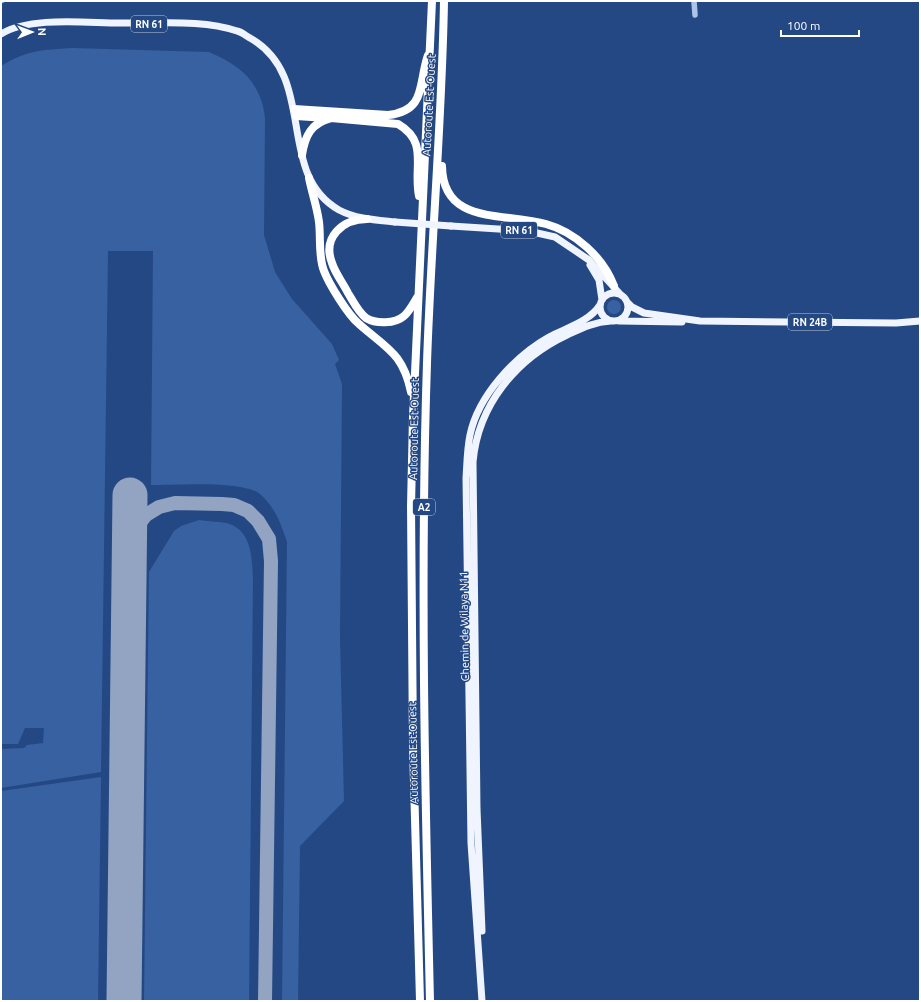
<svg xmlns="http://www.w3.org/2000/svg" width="921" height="1002" viewBox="0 0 921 1002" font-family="Ubuntu,sans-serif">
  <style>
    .green { fill: #3861a1 }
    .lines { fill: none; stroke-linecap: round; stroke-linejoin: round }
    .stream { stroke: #a1bee9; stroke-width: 1.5 }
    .taxiway { stroke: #92a4c2; stroke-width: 14 }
    .runway { stroke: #92a4c2; stroke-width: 35 }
    .minor { stroke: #adc4e8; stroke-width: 5.5 }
    .major { stroke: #eff4fe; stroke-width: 7 }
    .highway { stroke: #fff; stroke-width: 8 }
    .major-bridge { stroke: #eff4fe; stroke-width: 7 }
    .labels { text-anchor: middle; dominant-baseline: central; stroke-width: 3; stroke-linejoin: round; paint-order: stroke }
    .shield { fill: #244884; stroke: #bdc8da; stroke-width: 1 }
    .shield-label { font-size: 10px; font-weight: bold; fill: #fff }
    .street-label { font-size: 11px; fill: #fff; stroke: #244884 }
  </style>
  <rect width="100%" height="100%" fill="#244884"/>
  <!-- green -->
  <path class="green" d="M72 48 209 52C240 65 261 82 265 118L264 235 275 272 292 299 332 344 339 360 335 364 342 384 340 638 344 801 300 846 298 1001H282L287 542C281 524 275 507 260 494 243 480 175 485 151 485L153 251H108L101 772 1 788V749L24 748 27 745 43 743 44 728H25L18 744H1V66C27 50 42 50 72 48Z
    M607 307a7 7 0 1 1 14 0a7 7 0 1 1-14 0Z
    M199 520C209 522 221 521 230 524 252 532 252 560 253 579L249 1001H144L149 572 174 531 181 526Z
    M101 777 98 1001H1V791Z"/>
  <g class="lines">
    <!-- stream -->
    <path class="stream" d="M1 3 5 1"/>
    <!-- taxiway -->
    <path class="taxiway" d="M130 549 133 534 139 524 146 515 159 507 175 503 222 504 234 505 248 511 258 521 269 539 271 561 265 1001"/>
    <!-- runway -->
    <path class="runway" d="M124 1001 130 495"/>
    <!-- minor -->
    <path class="minor" d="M694 1 695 15"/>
    <!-- major -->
    <path class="major" d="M1 34C31 16 86 23 120 23 158 24 201 19 237 31 242 32 246 36 250 38 319 77 274 173 339 210 356 219 376 220 395 222
      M451 226 528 231 555 237 589 260 621 295
      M590 265 599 280 602 300
      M600 307a14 14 0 1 1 28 0a14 14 0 1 1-28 0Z
      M627 302 632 307 644 313 700 321 896 323 920 321
      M619 321 682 322
      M482 931 477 809 473 462C478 405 516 359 567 335 582 328 594 322 611 321
      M482 1001 471 843 466 478C467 464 467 449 470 435 478 396 515 356 549 337 566 328 589 322 600 305"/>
    <!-- highway -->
    <path class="highway" d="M294 109 388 115C427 111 418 83 428 55
      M296 116 327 118
      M302 155C305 136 311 123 331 118L398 124C429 142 413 167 419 196
      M442 166C443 226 505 212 546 224 575 232 603 257 614 286
      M309 178C312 193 317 207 319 222 321 238 318 256 324 271 329 284 348 315 359 324 386 348 403 353 411 392
      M367 219C343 219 322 237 332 263 335 273 343 283 348 293 353 301 358 312 366 318 376 324 395 324 404 316 410 311 414 302 418 296
      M420 1001 413 746 411 506 413 417 432 1
      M430 1001C425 788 420 575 427 363 431 242 442 122 444 1"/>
    <!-- major-bridge -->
    <path class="major-bridge" d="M395 222 451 226"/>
  </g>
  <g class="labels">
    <!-- shield labels -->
    <g class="shield">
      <rect x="131" y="16" width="36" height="16" rx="3"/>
      <rect x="501" y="222" width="36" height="16" rx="3"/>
      <rect x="788" y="314" width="44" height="16" rx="3"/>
      <rect x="413" y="499" width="22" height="16" rx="3"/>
    </g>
    <g class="shield-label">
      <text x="149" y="24">RN 61</text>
      <text x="519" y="230">RN 61</text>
      <text x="810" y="322">RN 24B</text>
      <text x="424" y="507">A2</text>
    </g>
    <!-- street labels -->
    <g class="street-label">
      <text transform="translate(429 105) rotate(-87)">Autoroute Est-Ouest</text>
      <text transform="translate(414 429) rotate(-89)">Autoroute Est-Ouest</text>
      <text transform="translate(464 626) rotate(-91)">Chemin de Wilaya N11</text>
      <text transform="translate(413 753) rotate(-91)">Autoroute Est-Ouest</text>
    </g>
  </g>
  <!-- border -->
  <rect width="921" height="1002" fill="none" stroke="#ffffff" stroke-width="4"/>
  <!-- north arrow -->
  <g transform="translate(32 32) rotate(89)" stroke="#244884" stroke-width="3" paint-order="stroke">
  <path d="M0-3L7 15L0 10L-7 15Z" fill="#ffffff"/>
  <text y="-6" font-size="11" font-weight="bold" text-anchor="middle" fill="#ffffff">N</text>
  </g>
  <!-- scale -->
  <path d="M781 30v6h78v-6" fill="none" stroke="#ffffff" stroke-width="2"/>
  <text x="787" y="30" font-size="12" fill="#ffffff" stroke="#244884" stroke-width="3" paint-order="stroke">100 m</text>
</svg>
